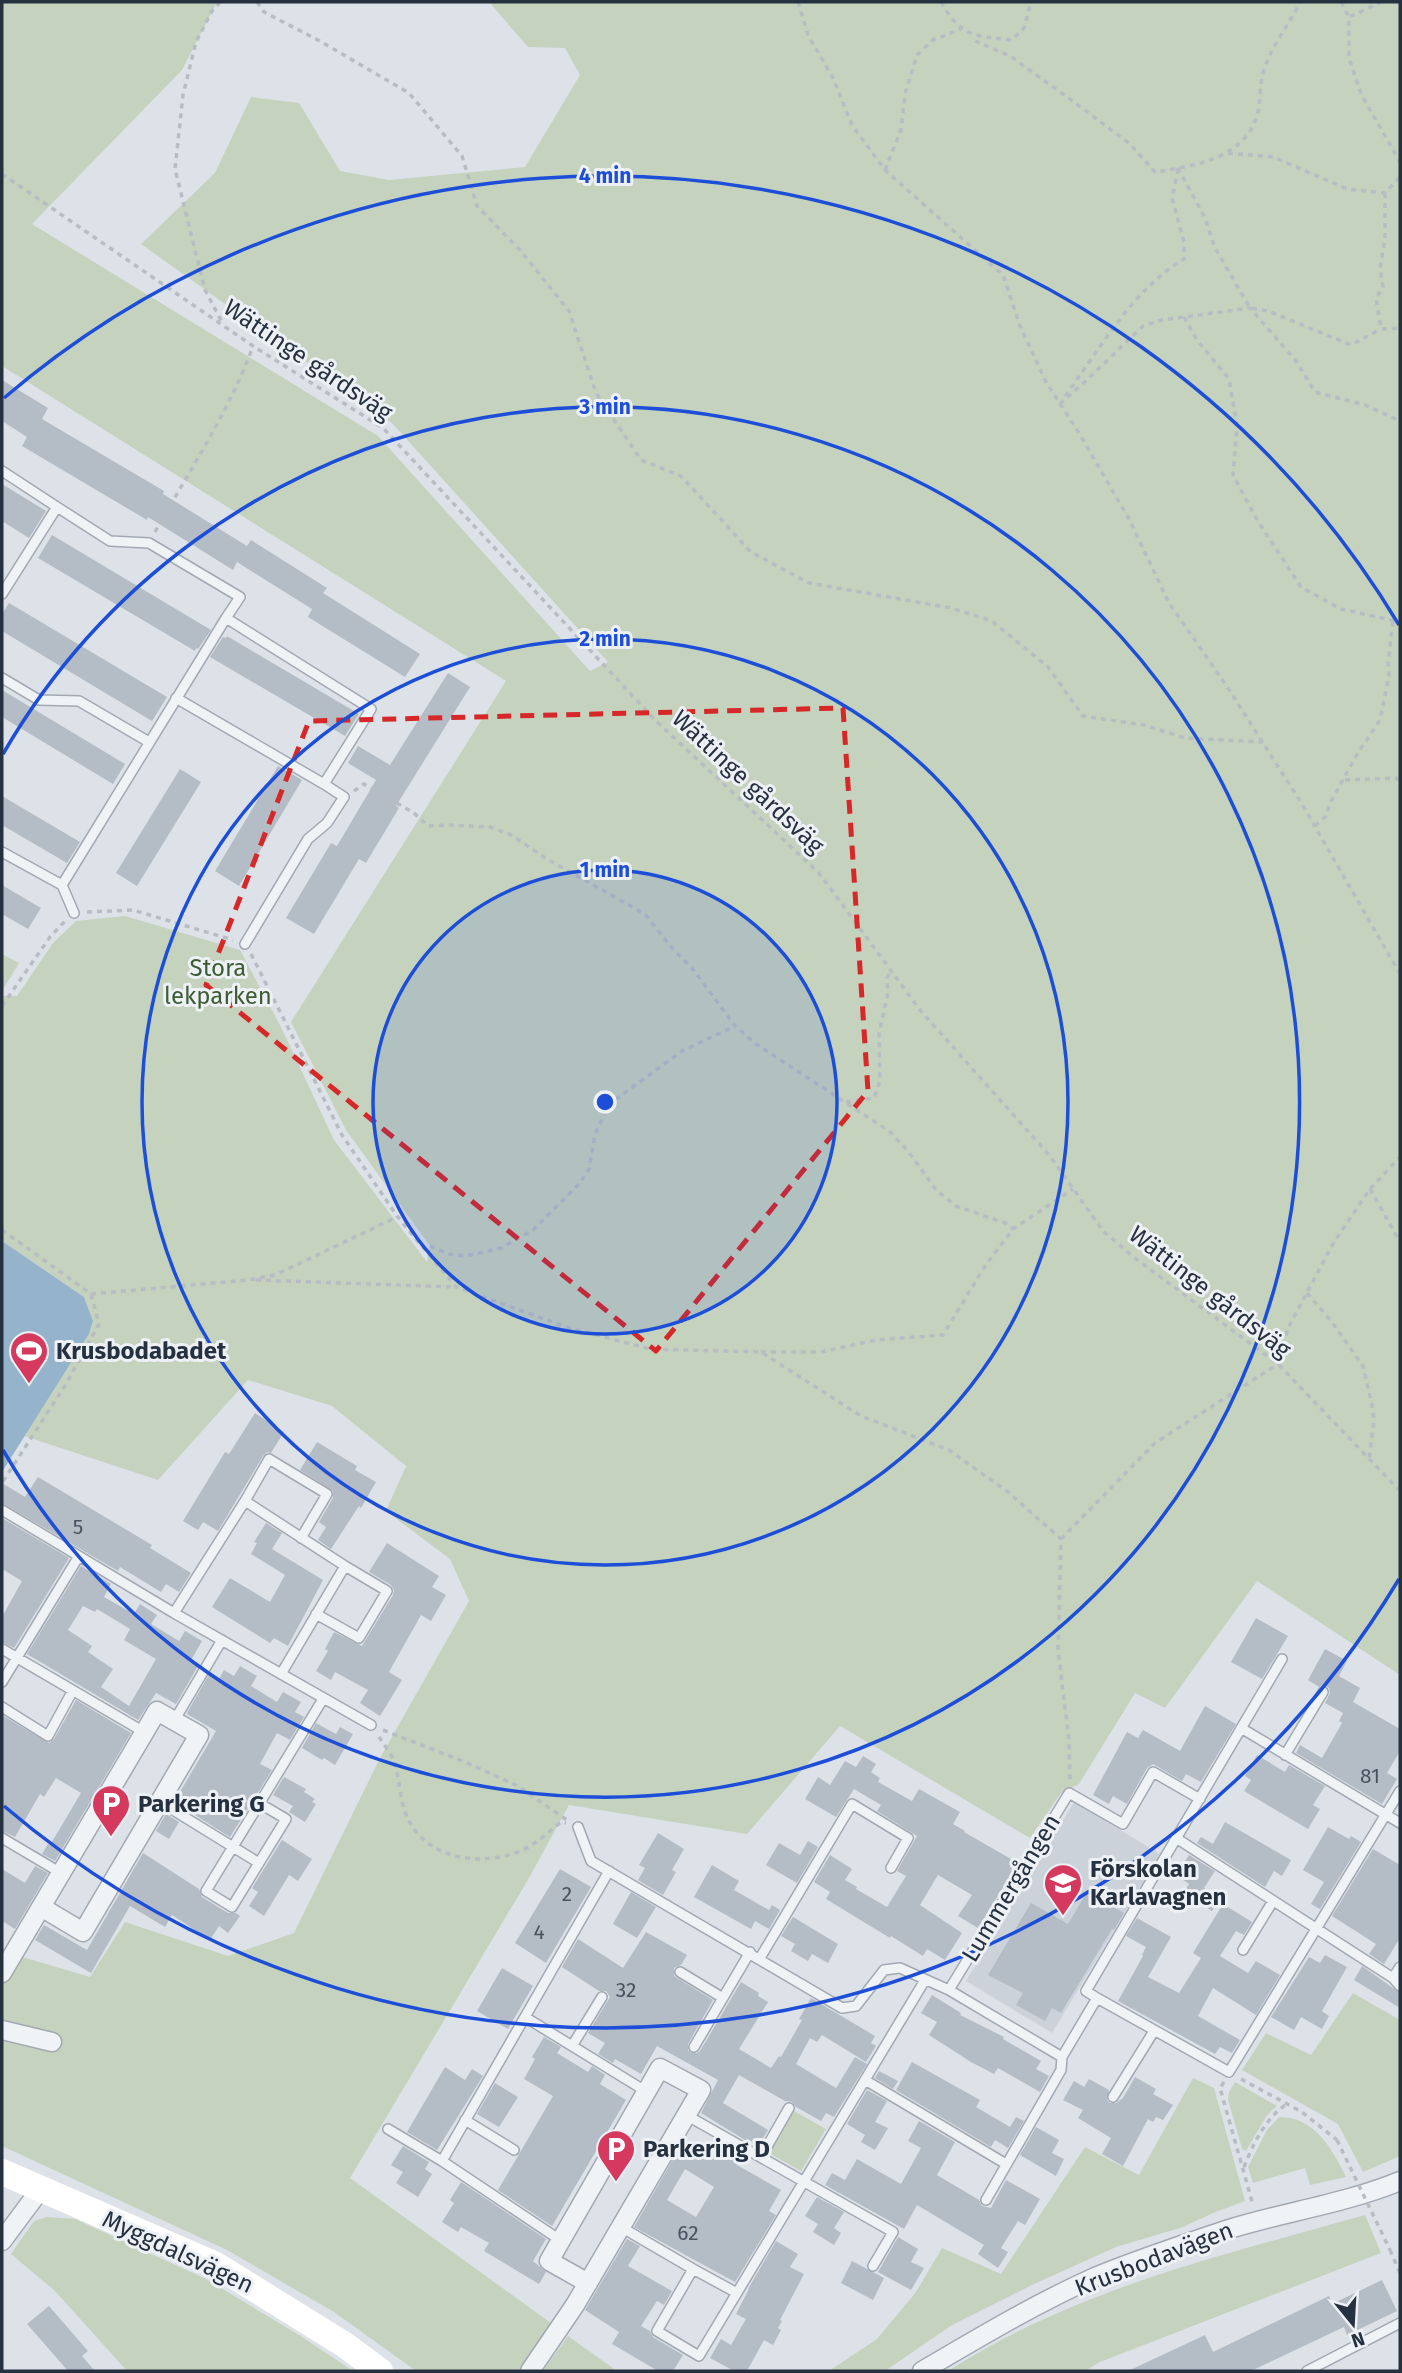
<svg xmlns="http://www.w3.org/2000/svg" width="1402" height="2373" viewBox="0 0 1402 2373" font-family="'Fira Sans',sans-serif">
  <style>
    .built { fill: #cbd2da }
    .green { fill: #c5d2be }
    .water { fill: #95b4cb }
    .building { fill: #b4bcc5; fill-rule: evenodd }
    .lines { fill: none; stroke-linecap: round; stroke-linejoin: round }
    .lane-casing { stroke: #a2a9b2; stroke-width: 12 }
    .street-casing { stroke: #a2a9b2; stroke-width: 21 }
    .path { stroke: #b7bdc3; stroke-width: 3.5; stroke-dasharray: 5 5; stroke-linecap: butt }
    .lane { stroke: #f0f3f6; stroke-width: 9 }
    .street { stroke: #f0f3f6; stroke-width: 18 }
    .secondary { stroke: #fff; stroke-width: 26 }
    .path-bridge { stroke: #b7bdc3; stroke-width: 3.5; stroke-dasharray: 5 5; stroke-linecap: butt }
    .marked { fill: none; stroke: #d62828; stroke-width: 5; stroke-dasharray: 14 9; stroke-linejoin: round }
    .ring { fill: none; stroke: #1d4ed8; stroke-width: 3.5 }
    .labels { text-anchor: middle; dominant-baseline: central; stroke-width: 6; stroke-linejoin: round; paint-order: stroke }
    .number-label { font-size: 21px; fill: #4a5461 }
    .street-label { font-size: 24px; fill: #263140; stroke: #edf1f6 }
    .park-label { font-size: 24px; fill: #3e5c32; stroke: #edf1f6 }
    .poi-label { font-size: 24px; font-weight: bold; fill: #263140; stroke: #edf1f6; text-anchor: start }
    .centre { fill: #1d4ed8; stroke: #edf1f6; stroke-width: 3.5 }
    .ring-label { font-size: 21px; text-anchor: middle; font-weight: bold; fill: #1d4ed8; stroke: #edf1f6; stroke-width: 6; stroke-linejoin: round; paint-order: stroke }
  </style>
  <rect width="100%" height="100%" fill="#dde2e8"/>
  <!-- built -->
  <path class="built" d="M1074 1802 1160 1854 1052 2033 966 1981Z"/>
  <!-- green -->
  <path class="green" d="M2 2H217L182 70 32 224 378 436 590 671 608 662 392 423 141 244 215 173 251 97 299 103 340 171 389 180 525 167 580 75 565 48 528 47 489 2H1400V1675L1257 1581 1165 1708 1135 1693 1079 1784 1061 1793 1030 1838 840 1726 747 1834 569 1805 529 1878 350 2178 551 2323 518 2371H416L334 2312 227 2250 2 2146V1951L90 1977 125 1922 228 1956 294 1933 380 1758 469 1601 450 1559 386 1511 406 1466 332 1406 248 1380 158 1480 24 1436 89 1334 93 1321 84 1297 2 1241V996H17L53 943 76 921 125 916 240 950 281 1027 334 1140 427 1262 430 1246 346 1130 291 1022 506 681 2 366Z
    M2 954 19 963 2 991Z
    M1353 1993 1400 2020V2156L1363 2172 1338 2124 1242 2070 1266 2033 1311 2055Z
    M1193 2078 1214 2088 1245 2201 1213 2213 1183 2227 1116 2247 1034 2284 952 2325 885 2371H829L877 2339 916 2292 942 2248 1001 2274 1085 2147 1139 2175Z
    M1235 2082 1277 2106 1267 2115 1246 2151 1242 2149 1228 2099 1229 2092Z
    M794 2111 826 2129 801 2171 769 2153Z
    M1279 2117C1314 2116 1333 2150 1346 2177L1310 2185 1305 2168 1253 2183 1248 2167 1267 2130Z
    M1365 2215 1381 2253 1100 2362 1085 2371H948C1076 2289 1220 2256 1365 2215Z
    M47 2217 75 2219 206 2279 299 2335 353 2371H127L55 2291 11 2254 34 2221Z
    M568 2336 617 2371H543Z"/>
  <!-- water -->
  <path class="water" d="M2 1241 84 1297 93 1321 89 1334 2 1472Z"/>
  <!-- building -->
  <path class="building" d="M2 380 48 408 42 419 164 491 163 494 247 546 251 540 327 588 323 593 420 654 405 677 308 617 312 609 237 562 233 570 148 517 147 520 22 446 27 437 2 421Z
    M2 484 46 511 29 538 2 521Z
    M52 535 211 630 198 649 196 648 195 651 38 558Z
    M9 603 167 697 152 721 2 631V614Z
    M227 636 359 714 345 736 210 657 223 637 226 638Z
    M448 673 470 687 396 806 399 808 366 863 359 859 314 934 286 918 331 843 337 846 376 780 348 763 358 746 390 765Z
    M2 690 125 764 113 784 2 717Z
    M278 766 302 780 239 886 215 871Z
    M180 769 201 782 137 886 116 873Z
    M2 796 80 842 67 863 2 825Z
    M2 885 41 908 28 929 2 914Z
    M255 1413 284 1432 271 1453 267 1452 263 1456 218 1531 203 1522 198 1530 183 1521 225 1452 229 1454Z
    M317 1442 357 1466 355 1470 376 1482 361 1508 359 1506 331 1549 318 1540 326 1527 319 1522 333 1498V1491L300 1470Z
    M38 1477 152 1545 150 1548 191 1573 179 1592 166 1584 161 1592 120 1567 118 1571 2 1503V1483L25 1497Z
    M2 1518 69 1558 14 1648 2 1642V1617L22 1581 2 1569Z
    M266 1523 282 1533 272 1549 323 1580 288 1646 274 1638 270 1643 212 1607 230 1578 270 1602 285 1575 251 1554 257 1543 254 1542Z
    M387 1543 439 1576 432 1587 446 1595 431 1621 421 1615 389 1672 402 1680 380 1716 360 1703 368 1690 335 1672 331 1680 316 1671 328 1651 325 1649 334 1632 362 1646 393 1595 394 1590 391 1585 369 1572Z
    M81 1566 111 1584 104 1597 134 1614 140 1604 157 1615 151 1624 179 1641 185 1631 202 1641 190 1662 198 1666 176 1704 156 1693 138 1720 27 1654ZM83 1606 95 1612 97 1609 130 1629 124 1640 156 1659 129 1706 101 1687 113 1669 88 1652 92 1646 68 1630Z
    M1256 1618 1288 1636 1262 1679 1231 1662Z
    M1325 1649 1347 1661 1339 1676 1360 1688 1353 1702 1400 1729V1751L1387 1773 1397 1779 1382 1804 1296 1753 1300 1745 1322 1758 1342 1723 1339 1721 1343 1713 1325 1703 1330 1693 1329 1688 1324 1685 1319 1687 1308 1680Z
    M240 1666 257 1676 251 1686 277 1702 283 1692 301 1702 295 1712 304 1717 290 1740 277 1733 260 1764 272 1770 230 1837 174 1802 216 1731 187 1714 188 1711 210 1673 219 1679 224 1670 234 1676Z
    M76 1700 131 1733 55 1861 42 1854 48 1844 50 1845 81 1793 56 1778 44 1797 40 1794 15 1837 2 1831V1715L49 1743 54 1739Z
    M1205 1706 1236 1724 1201 1782 1186 1774 1182 1781 1153 1764 1147 1768 1127 1804 1113 1796 1109 1804 1093 1795 1127 1732 1138 1738 1143 1730 1180 1751Z
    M316 1723 336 1734 340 1727 353 1734 335 1765 324 1758 322 1760 302 1748Z
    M1257 1755 1285 1772 1289 1765 1325 1786 1313 1805 1320 1809 1308 1829 1244 1791 1251 1780 1245 1776Z
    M863 1756 876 1764 871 1772 880 1778 878 1782 912 1801 919 1789 960 1812 953 1824 965 1831 964 1832 1018 1863 978 1928 958 1916 972 1895 938 1875 920 1905 962 1933 945 1960 927 1949 923 1956 891 1936 890 1938 826 1899 830 1892 814 1882 830 1855 852 1869 845 1880 857 1887 856 1889 887 1907 906 1876 897 1871 917 1836 877 1811 881 1805 854 1789 836 1817 805 1799 818 1777 830 1785 845 1761 856 1767Z
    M284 1777 306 1789 304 1792 315 1799 312 1802 316 1804 305 1822 289 1812 293 1806 273 1795Z
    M166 1814 179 1822 169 1839 156 1831Z
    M1225 1822 1291 1860 1282 1876 1274 1871 1265 1887 1197 1843 1201 1837 1213 1844Z
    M1328 1827 1349 1839 1351 1836 1361 1842 1320 1909 1311 1904 1324 1882 1303 1870Z
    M658 1833 684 1849 672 1870 676 1872 663 1895 638 1880 645 1868 639 1865Z
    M282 1840 312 1859 298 1881 289 1875 264 1916 249 1906 258 1892 252 1888Z
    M808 1841 818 1847 797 1883 766 1865 779 1843 800 1855Z
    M1373 1849 1400 1865V1938L1384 1964 1369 1954 1376 1944 1332 1916Z
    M143 1853 199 1889 202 1897 228 1913H236L240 1916 228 1933 219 1926 210 1940 172 1915 165 1927 130 1906 91 1973 35 1940 44 1925 87 1950Z
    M1189 1855 1215 1871 1204 1888 1220 1898 1212 1911 1184 1893 1189 1884 1176 1875Z
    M712 1865 739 1881 734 1890 769 1910 772 1905 780 1910 769 1929 755 1921 751 1929 694 1897Z
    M35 1866 48 1873 15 1929 2 1921V1869L25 1883Z
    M560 1869 591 1887 546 1963 515 1943Z
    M631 1892 656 1907 637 1938 613 1924Z
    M1087 1892 1124 1913 1114 1930 1112 1929 1061 2013 1052 2008 1045 2021 1016 2005 1023 1993 988 1975 1031 1903 1068 1924Z
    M1223 1904 1252 1922 1244 1935 1236 1931 1220 1956 1248 1973 1256 1961 1280 1975 1256 2015 1213 1988 1198 2016 1240 2040 1232 2053 1220 2047 1215 2054 1118 2001 1143 1956 1142 1955 1146 1947 1126 1936 1137 1918 1171 1937 1148 1977 1179 1993 1201 1958 1193 1953Z
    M793 1917 838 1944 828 1963 812 1954 808 1961 791 1951 795 1944 781 1936Z
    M646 1932 687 1955 681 1965 674 1968V1976L713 2000 688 2044V2050L691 2053H697L700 2051 741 1982 759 1993 758 1996 768 2002 739 2049 771 2068 779 2056 781 2057 802 2020 799 2019 811 1998 875 2036 871 2043 876 2046 866 2062 822 2035 817 2042 810 2038 796 2064 836 2088 855 2057 867 2064 834 2117 826 2113 821 2121 796 2107 792 2102 785 2101 739 2075 723 2103 768 2130 760 2143 753 2139 750 2143 701 2113 718 2080 657 2046 641 2074 615 2059 613 2063 598 2054 605 2043 588 2033 610 1997 606 1991H599L562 1967 578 1939 623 1968Z
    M1325 1955 1347 1967 1322 2011 1329 2016 1322 2029 1301 2017 1294 2030 1271 2017 1309 1957 1320 1963Z
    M1362 1966 1400 1993V2008L1354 1980Z
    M502 1968 533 1986 508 2029 477 2011Z
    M932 1995 961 2013 960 2015 1004 2037 1003 2039 1041 2061 1036 2069 1049 2076 1040 2092 998 2068 994 2074 971 2062 929 2035 937 2022 921 2013Z
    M544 2037 561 2047 557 2053 588 2072 592 2066 605 2075 600 2084 626 2100 552 2226 498 2190 553 2096 524 2079 535 2059 532 2057Z
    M912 2062 980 2100 976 2107 1010 2127 1016 2117 1024 2121 1008 2148 995 2140 991 2147 896 2090Z
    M445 2067 465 2080 472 2069 483 2076 437 2150 407 2132Z
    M879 2071 898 2081 893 2089 875 2078Z
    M1135 2077 1156 2089 1153 2094 1173 2105 1163 2120 1156 2117 1153 2122 1148 2119 1123 2166 1102 2154 1111 2138 1078 2118 1083 2110 1063 2100 1074 2081 1084 2087 1089 2079 1109 2090 1107 2100 1110 2103H1116L1123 2098Z
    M495 2083 518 2097 499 2127 477 2114Z
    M867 2090 887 2101 875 2122 888 2128 875 2150 861 2142 865 2135 847 2124Z
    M919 2121 955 2142 937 2175 979 2200 982 2206 991 2208 1006 2180 1040 2199 1025 2225 1018 2221 1001 2248 1008 2252 998 2268 978 2254 984 2245 917 2205 904 2229 825 2185 832 2173 845 2180 857 2159 901 2184 921 2148 908 2141Z
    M1036 2127 1059 2140 1052 2153 1064 2159 1056 2176 1020 2155Z
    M683 2142 706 2156 708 2153 711 2155 719 2142 743 2155 737 2165 781 2190 769 2211 776 2215 735 2282 634 2227ZM685 2169 714 2187 696 2217 667 2200Z
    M403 2146 429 2162 425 2169 432 2174 418 2197 396 2183 403 2172 391 2165Z
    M461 2182 546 2239 533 2261 546 2272 539 2284 484 2251 489 2243 461 2227 458 2232 442 2222 454 2203 450 2200Z
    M817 2197 844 2212 834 2228 841 2233 834 2245 813 2232 818 2224 805 2216Z
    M898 2237 918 2249 911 2262 924 2268 911 2290 878 2272Z
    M627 2239 640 2246 628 2266 672 2291 664 2305 657 2301 641 2326 650 2331 653 2337 683 2355 673 2371H658L612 2344 619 2332 585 2310Z
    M776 2241 798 2254 790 2267 804 2274 780 2320 782 2321 778 2328 781 2330 773 2345 764 2340 747 2371H734L710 2358 721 2339 731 2345 746 2319 736 2314 749 2289H748Z
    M852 2261 884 2278 873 2300 841 2283Z
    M1382 2280 1397 2311 1347 2335 1344 2327 1251 2371H1128L1205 2335 1213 2352 1329 2296 1332 2304Z
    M49 2306 88 2351 82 2356 95 2371H68L27 2324Z"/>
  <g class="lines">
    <defs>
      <path id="lane" d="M2 471 57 507 2 594
        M57 507 110 541 149 543 240 597 226 618
        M2 678 39 700 79 701 149 742
        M176 698 324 784
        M2 852 62 885
        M74 913 62 885 226 618 371 709 324 784 344 797 327 823 308 839 245 944
        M245 1501 269 1459 327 1494 301 1538
        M2 1510 174 1613 371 1725
        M174 1613 245 1501 345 1566 281 1674
        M316 1614 359 1638 387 1591 345 1566
        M2 1649 144 1732
        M2 1682 79 1556
        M2 1707 48 1736 72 1692
        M174 1721 222 1640
        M1241 1728 1400 1823
        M1285 1755 1323 1692
        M1200 1799 1153 1772 1123 1824 1069 1793 949 1990 1062 2057 1097 1998 1229 2072 1400 1791
        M160 1802 259 1863
        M259 1803 286 1819 232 1907 206 1891C245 1827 284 1763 323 1699
        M578 1827 591 1861 842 2008 856 2006 884 1970 900 1968 949 1990
        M2 1838 61 1873
        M1176 1838 1393 1978
        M1243 1950 1273 1901
        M760 1958 852 1804 908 1838 891 1868
        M1400 1967 1393 1978 1400 1986
        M680 1972 723 1998
        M1097 1998 1086 1991 1282 1659
        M525 2017 647 2092
        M572 2046 602 1997
        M694 2047 750 1952
        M865 2080 1006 2164
        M1113 2097 1154 2031
        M686 2115 893 2232 873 2266
        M465 2120 514 2150
        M388 2129 442 2161
        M761 2157 789 2108
        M986 2200 1061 2070 1062 2057
        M621 2227 693 2269
        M560 2240 442 2161 609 1871
        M737 2293 693 2269 657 2331 699 2356 925 1980
        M1307 2371 1400 2323"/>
      <path id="street" d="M2 1973 157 1711 199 1735 83 1932 41 1907
        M2 2030 52 2042
        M2 2241 40 2190
        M530 2371 575 2305 701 2090 660 2068 549 2261 588 2283
        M922 2371C978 2338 1035 2304 1095 2277 1136 2260 1184 2244 1226 2230 1283 2212 1344 2204 1400 2181"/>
    </defs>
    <!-- lane casing -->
    <use href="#lane" class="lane-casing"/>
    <!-- street casing -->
    <use href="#street" class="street-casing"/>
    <!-- path -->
    <path class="path" d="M220 2 212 11 196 42 183 95 175 169 205 290 223 324
      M257 2 264 12 318 40 409 93 462 156 477 206 520 250 569 311 596 393 641 460 681 476 751 552 809 583 951 608 992 621 1048 667 1083 716 1144 725 1185 738 1263 742
      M798 2 808 35 833 78 852 125 885 170 1003 275 1020 326 1046 382 1079 433 1129 519 1169 603 1226 685 1302 804 1400 974
      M941 2C961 37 974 36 1012 40L1024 28 1031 2
      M1341 2 1349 17
      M1382 2 1349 17V58L1361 94 1400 162
      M975 41 1010 56 1070 99 1130 144 1155 172C1194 166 1243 159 1257 116 1261 102 1259 87 1263 73 1270 47 1289 26 1300 2
      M1228 153 1273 157 1347 189 1385 193 1400 177
      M1178 168 1205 218 1214 246 1250 308 1268 311 1351 345 1381 329
      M885 170 901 130 905 94 917 55 933 40 961 29
      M2 174 253 346 383 428 655 720 819 873 920 1010 1050 1156 1103 1231 1136 1259 1278 1364 1400 1491
      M1385 193V239L1380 268 1383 287 1376 298 1381 329 1400 328
      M1184 317 1197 340 1229 379 1237 425 1233 475 1256 518 1301 587 1341 609 1400 622
      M1065 396C1100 349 1133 289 1184 259V242L1172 198 1178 169
      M1060 404 1090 377 1143 326 1162 320 1250 308 1296 361 1315 392 1365 405 1400 421
      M155 532C189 471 229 412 253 346
      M1345 780 1396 778 1400 781
      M354 791 364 784 414 813 428 826 450 825 490 827 511 835 547 859 645 914 671 947 692 968 735 1026 756 1044 889 1131 908 1151 936 1190 956 1206 1008 1224 1013 1229
      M1315 826 1326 816 1330 803 1356 756 1380 720 1389 676 1388 663 1393 621
      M87 912 133 910 233 940
      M251 954 342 1135 397 1216 456 1287 566 1327 650 1349 761 1352 861 1416 949 1450 1008 1492 1061 1539 1058 1650 1069 1740 1070 1780
      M2 1006 50 937 65 921
      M846 1102 874 1098 880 1081 879 1033 888 993 887 978 891 970
      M1370 1189 1400 1242
      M2 1230 91 1294 99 1324 66 1384 2 1483
      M430 1246 449 1254 466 1256 501 1248 533 1230 580 1183 589 1169 595 1135 608 1105 682 1051 735 1026
      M256 1280 456 1287
      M1307 1293 1331 1321 1363 1366 1372 1405 1374 1420 1369 1459
      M91 1294 248 1280 275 1275 397 1217
      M761 1352H821L876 1340 943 1335 985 1266 1013 1229 1073 1189
      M1061 1539 1155 1443 1278 1364 1288 1328 1334 1242 1370 1189 1400 1157
      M383 1730 465 1762 516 1785 567 1820
      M379 1737C384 1745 392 1754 395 1764 400 1782 400 1805 409 1821 432 1864 493 1868 532 1845 542 1838 552 1829 561 1822L566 1823
      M1241 2079 1302 2112 1337 2140
      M1224 2082 1220 2088 1253 2205
      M1244 2167C1253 2144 1266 2117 1287 2104
      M1390 2250 1400 2273"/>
    <!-- lane -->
    <use href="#lane" class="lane"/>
    <!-- street -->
    <use href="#street" class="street"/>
    <!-- secondary -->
    <path class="secondary" d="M2 2172 216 2265 345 2345 380 2371"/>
    <!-- path-bridge -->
    <path class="path-bridge" d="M1337 2140 1390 2250"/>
  </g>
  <!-- marked area -->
  <path class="marked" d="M843 708 868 1091 656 1351 206 985 309 721Z"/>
  <!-- distance rings -->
  <circle cx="605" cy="1102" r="232" fill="#1d4ed8" fill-opacity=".12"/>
  <g class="ring">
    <circle cx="605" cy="1102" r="232"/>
    <circle cx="605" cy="1102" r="463"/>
    <path d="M3 754A695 695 0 1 1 3 1450"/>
    <path d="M1399 1579A926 926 0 0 1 4 1806M4 398A926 926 0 0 1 1399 625"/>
  </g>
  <!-- icons -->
  <defs>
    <symbol id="stadium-pin" viewBox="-11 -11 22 30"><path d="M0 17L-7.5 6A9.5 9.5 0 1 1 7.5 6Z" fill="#d6395e" stroke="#edf1f6"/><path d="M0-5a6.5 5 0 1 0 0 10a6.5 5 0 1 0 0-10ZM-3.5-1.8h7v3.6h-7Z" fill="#fff"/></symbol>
    <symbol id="parking-pin" viewBox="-11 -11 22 30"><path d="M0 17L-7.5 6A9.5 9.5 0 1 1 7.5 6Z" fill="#d6395e" stroke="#edf1f6"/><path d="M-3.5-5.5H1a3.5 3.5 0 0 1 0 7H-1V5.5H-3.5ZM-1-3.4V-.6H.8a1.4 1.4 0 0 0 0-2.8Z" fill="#fff"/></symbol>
    <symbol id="school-pin" viewBox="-11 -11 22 30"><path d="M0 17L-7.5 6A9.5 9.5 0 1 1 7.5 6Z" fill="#d6395e" stroke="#edf1f6"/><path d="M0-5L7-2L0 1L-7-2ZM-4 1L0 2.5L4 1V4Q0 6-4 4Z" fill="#fff"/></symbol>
  </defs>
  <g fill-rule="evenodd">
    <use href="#stadium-pin" x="7" y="1329" width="44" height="60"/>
    <use href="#parking-pin" x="89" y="1782" width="44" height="60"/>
    <use href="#school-pin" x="1041" y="1861" width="44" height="60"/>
    <use href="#parking-pin" x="594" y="2127" width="44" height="60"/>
  </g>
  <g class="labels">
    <!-- number labels -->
    <g class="number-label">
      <text x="78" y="1527">5</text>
      <text x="1370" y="1776">81</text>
      <text x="567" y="1894">2</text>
      <text x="539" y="1932">4</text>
      <text x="626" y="1990">32</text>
      <text x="688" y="2233">62</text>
    </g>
    <!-- street labels -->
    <g class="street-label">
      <text transform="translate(308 360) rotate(34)">Wättinge gårdsväg</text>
      <text transform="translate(748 782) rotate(43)">Wättinge gårdsväg</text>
      <text transform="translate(1210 1292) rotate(38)">Wättinge gårdsväg</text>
      <text transform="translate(1011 1888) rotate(-59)">Lummergången</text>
      <text transform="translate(178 2252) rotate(25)">Myggdalsvägen</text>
      <text transform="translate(1154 2259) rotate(-21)">Krusbodavägen</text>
    </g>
    <!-- park labels -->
    <g class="park-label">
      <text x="218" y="968">Stora<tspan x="218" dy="28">lekparken</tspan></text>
    </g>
    <!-- poi labels -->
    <g class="poi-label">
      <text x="56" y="1351">Krusbodabadet</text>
      <text x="138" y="1804">Parkering G</text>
      <text x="1090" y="1869">Förskolan<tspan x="1090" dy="28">Karlavagnen</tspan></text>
      <text x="643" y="2149">Parkering D</text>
    </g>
  </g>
  <circle cx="605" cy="1102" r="10" class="centre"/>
  <g class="ring-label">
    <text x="605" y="183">4 min</text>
    <text x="605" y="414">3 min</text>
    <text x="605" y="646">2 min</text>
    <text x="605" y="877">1 min</text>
  </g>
  <!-- border -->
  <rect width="1402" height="2373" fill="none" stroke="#263140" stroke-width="7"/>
  <!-- north arrow -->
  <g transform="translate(1353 2324) rotate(162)" stroke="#edf1f6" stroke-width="5" paint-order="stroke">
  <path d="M0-5L12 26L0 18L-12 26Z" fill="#263140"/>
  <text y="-10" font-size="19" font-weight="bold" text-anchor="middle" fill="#263140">N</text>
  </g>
</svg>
